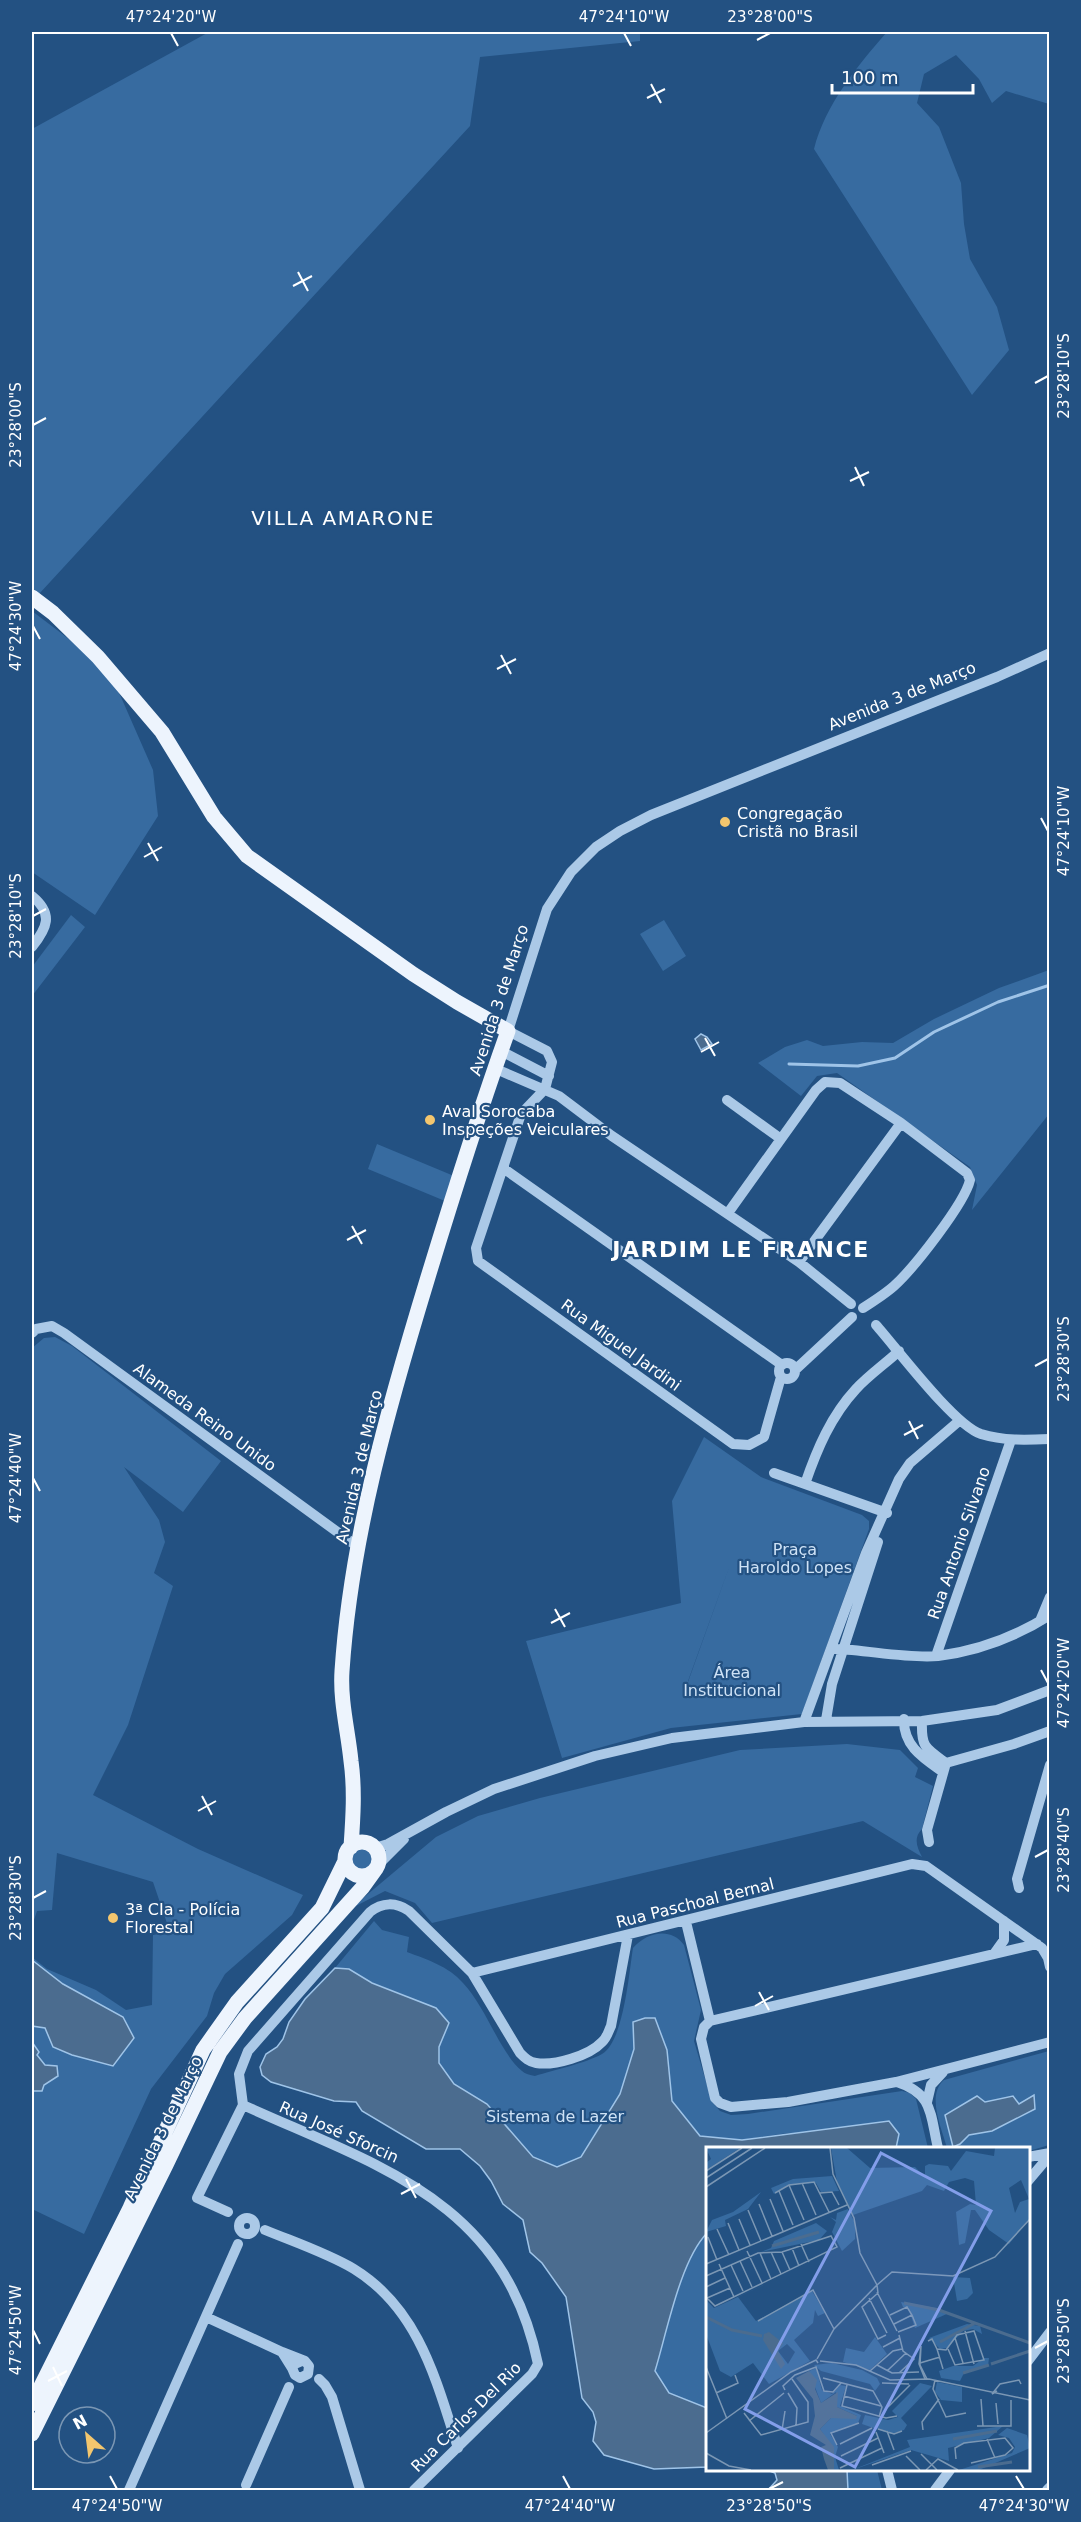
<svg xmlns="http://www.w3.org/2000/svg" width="1081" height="2522" viewBox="0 0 1081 2522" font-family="'DejaVu Sans',sans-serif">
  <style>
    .green { fill: #376ba0; fill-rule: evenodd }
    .water { fill: #4b6c8f; stroke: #9fc4e8; stroke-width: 1.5 }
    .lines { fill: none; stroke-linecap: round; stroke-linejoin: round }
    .stream { stroke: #9fc4e8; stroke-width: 3 }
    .minor { stroke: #abc9e7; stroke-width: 10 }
    .major { stroke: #edf4fd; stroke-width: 15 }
    .ticks { fill: none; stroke: #fff; stroke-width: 2 }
    .poi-dot { fill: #f3c66e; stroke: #235182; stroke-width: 2 }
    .labels { text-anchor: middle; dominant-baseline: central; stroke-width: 4.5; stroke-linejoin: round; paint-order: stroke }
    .street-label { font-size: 16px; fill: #fff; stroke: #235182 }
    .poi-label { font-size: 16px; fill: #fff; stroke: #235182; text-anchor: start }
    .park-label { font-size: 16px; fill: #cee2f6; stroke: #235182 }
    .quarter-label { font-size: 20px; letter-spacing: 1.5px; fill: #fff; stroke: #235182 }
    .district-label { font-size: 22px; font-weight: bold; letter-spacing: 1.5px; fill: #fff; stroke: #235182 }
    .inset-river { fill: none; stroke: #4b6c8f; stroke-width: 3 }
    .inset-road { fill: none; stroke: #7b97b4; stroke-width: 1.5 }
    .view { fill: #839eea; fill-opacity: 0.15; stroke: #839eea; stroke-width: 3 }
    .inset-edge { fill: none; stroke: #fff; stroke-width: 3 }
    .neatline { fill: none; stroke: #fff; stroke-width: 2 }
    .ticks-label { font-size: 15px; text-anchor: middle; fill: #fff }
  </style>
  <rect width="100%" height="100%" fill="#235182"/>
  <!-- green -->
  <path class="green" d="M209 32H640V41L480 57 470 126 39 594 32 589V129Z
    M887 32H1049V104L1006 91 992 103 979 79 956 55 924 74 917 103 939 127 961 183 964 224 970 259 997 307 1009 350 972 395 814 149C825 105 858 65 887 32Z
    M32 611 82 649 117 688 153 770 158 816 95 915 32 872Z
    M71 915 85 927 32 996V967Z
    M664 920 686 956 663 971 640 934Z
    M1049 970V1114L972 1210 977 1185 970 1167 837 1073 817 1076 801 1096 758 1063 785 1047 807 1040 823 1046 862 1042 893 1043 934 1019 999 988Z
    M377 1144 454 1176 445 1201 368 1169Z
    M55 1337 72 1346 221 1461 183 1512 124 1467 159 1520 165 1542 154 1573 173 1586 128 1725 93 1795 198 1849 303 1895 292 1915 225 1974 214 1993 207 2016 151 2089 84 2234 32 2209V1957L47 1969 96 1990 126 2010 152 2005 153 1935 170 1932 153 1882 57 1853 52 1910 37 1911 32 1926V1348L44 1338Z
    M704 1437 761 1477 862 1515 869 1521V1529L802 1714 671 1728 562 1758 526 1641 681 1603 672 1501ZM731 1562 688 1682V1681Z
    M847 1744 900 1750 918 1768 915 1777 933 1786 922 1829C913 1838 917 1847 922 1857L863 1821 432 1923 415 1903 385 1891 350 1909 436 1837 478 1816 540 1798 740 1750Z
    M350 1860a11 11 0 1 1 22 0a11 11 0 1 1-22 0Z
    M374 1921 382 1930 409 1937 407 1952C428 1960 448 1966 463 1983 486 2007 500 2053 522 2071 525 2074 530 2075 535 2076 554 2070 586 2063 602 2054 624 2041 629 1972 633 1948 647 1932 671 1927 684 1945L701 2010 694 2041 712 2102 720 2111 731 2115 748 2114 902 2091 910 2093 916 2099 928 2148H896L899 2134 788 2133 741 2140 700 2136 672 2101 667 2050 655 2018 633 2023 634 2049 620 2094 581 2157 557 2167 533 2157 487 2104 454 2085 439 2063V2047L449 2023 407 1996 372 1983 349 1969 335 1968Z
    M1049 2051V2145L1029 2151 1028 2148H947C942 2129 926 2095 944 2080Z
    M707 2233V2408L669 2393 655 2371C667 2332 680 2261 707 2233Z
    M847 2470H877L882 2490H848Z"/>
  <!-- water -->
  <path class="water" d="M701 1034 707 1037 712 1044 701 1050 695 1039Z
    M32 1960 63 1984 123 2017 134 2038 113 2066 72 2055 53 2047 45 2028 32 2026Z
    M335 1968 349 1969 372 1983 436 2008 449 2023 439 2047V2063L454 2084 487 2104 533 2157 557 2167 581 2157 620 2094 634 2049 633 2022 645 2018H655L667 2050 672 2101 700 2136 742 2140 889 2121 899 2134 896 2148H708L707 2233C680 2261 667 2332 655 2371L669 2393 707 2408V2467L654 2469 604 2455 593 2441 596 2422 593 2412 582 2398 566 2297 542 2263 530 2252 523 2220 503 2204 491 2181 480 2166 460 2149H426L362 2111 356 2102 334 2101 271 2082 262 2075 260 2067 266 2054 277 2047 283 2039 289 2022 305 1999Z
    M32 2042 39 2052 37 2055 45 2065 57 2066 58 2076 44 2085 42 2091H32Z
    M1034 2095 1035 2109 992 2131 969 2135 960 2144 953 2147 945 2115 977 2096 985 2102 1013 2096 1019 2104Z
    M767 2470H847L848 2490H768L777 2480 775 2473Z"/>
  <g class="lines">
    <!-- stream -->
    <path class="stream" d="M789 1064 858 1066 895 1058 934 1032 998 1002 1050 985"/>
    <!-- minor -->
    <path class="minor" d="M32 896C54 914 47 928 32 947
      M501 1051 549 1076
      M496 1069 559 1096 612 1136 799 1262 851 1304
      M727 1100 781 1139
      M503 1168 782 1365
      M728 1213 816 1090 825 1082 840 1083 901 1123 967 1173 970 1180C965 1203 913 1269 894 1286 885 1294 874 1301 863 1308
      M799 1262 901 1123
      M876 1325C898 1350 954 1425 981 1434 1004 1441 1026 1440 1050 1439
      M32 1333 36 1329 52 1326 64 1333 358 1547
      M779 1371a8 8 0 1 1 16 0a8 8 0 1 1-16 0Z
      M795 1370 852 1317
      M781 1377 764 1437 749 1445 733 1444 478 1261 476 1248 521 1114 545 1089 552 1062 547 1051 508 1031 547 909 571 872 596 847 620 831 651 815 997 677 1050 653
      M774 1473 887 1513
      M805 1484C817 1449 831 1416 856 1389 869 1375 885 1364 899 1351
      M1040 1621 1050 1597
      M836 1649C867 1650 909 1659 938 1656 977 1651 1017 1636 1050 1615
      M936 1656 1011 1440
      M904 1719C903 1746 923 1758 943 1772
      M826 1720 832 1684 878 1542
      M922 1721C921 1747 925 1748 946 1763L1014 1744 1050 1731
      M804 1722 866 1553 899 1479 910 1463 959 1421
      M929 1842 927 1830 946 1763
      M375 1848 388 1844 446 1812 494 1789 595 1756 672 1738 804 1722 922 1721 997 1710 1050 1690
      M377 1866 404 1839
      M1019 1888 1017 1879 1050 1765
      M686 1922 710 2021
      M994 1954 1004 1940V1921
      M472 1973 912 1864 926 1866 1042 1948 1048 1958 1050 1967
      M710 2021 704 2027 701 2039 715 2098 720 2103 731 2107 788 2102 896 2082 1050 2042
      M710 2021 1037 1944
      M897 2082C934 2094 930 2115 938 2148
      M927 2102 931 2085 943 2072
      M243 2105 239 2074 248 2051 370 1912C382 1902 396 1902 409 1911L472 1973 520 2053C525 2058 529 2062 536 2063 554 2066 589 2056 602 2042 607 2038 608 2032 611 2026L628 1935
      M243 2105C377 2166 504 2199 538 2364L532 2374 414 2490
      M1028 2157 1050 2153
      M1028 2181 1050 2155
      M228 2212 197 2198 243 2105
      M239 2226a8 8 0 1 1 16 0a8 8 0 1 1-16 0Z
      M265 2230C294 2242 327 2253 354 2269 419 2309 436 2380 458 2448
      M206 2317 282 2352
      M1028 2361 1050 2332
      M292 2368 282 2352 305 2361 309 2366 308 2374 300 2378 295 2375 292 2368 295 2364 302 2361
      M319 2379 325 2385 332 2397 360 2490
      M887 2470 892 2490
      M246 2485 289 2387
      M129 2490 238 2244
      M935 2490 950 2470
      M1047 2490 1050 2487"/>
    <!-- major -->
    <path class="major" d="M32 597 53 613 98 657 162 732 214 817 247 856 413 974 457 1002 508 1031C479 1112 453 1195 428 1277 389 1405 351 1536 342 1671 340 1701 348 1731 351 1761 355 1790 353 1818 351 1847
      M345 1859a17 17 0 1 1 34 0a17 17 0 1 1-34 0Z
      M32 2404 130 2208 203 2050 237 2002 322 1908 345 1861
      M32 2434 166 2165 220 2052 245 2018 362 1888 375 1870"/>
  </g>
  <!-- ticks -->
  <path class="ticks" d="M171 33 178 46M624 33 631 46M757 40 770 33M651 84 661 103M647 98 665 89M298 272 308 291M293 286 312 276M1035 383 1048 376M33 425 46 418M855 467 864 486M850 481 869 472M33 626 40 639M501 655 511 674M497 669 516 659M1041 818 1048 831M148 843 158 861M144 857 162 847M33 916 46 909M705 1038 715 1056M701 1052 719 1042M352 1226 362 1244M347 1240 366 1230M1035 1366 1048 1359M909 1421 918 1439M904 1435 923 1425M33 1478 40 1491M555 1609 565 1627M551 1623 570 1613M1041 1670 1048 1683M202 1796 212 1815M198 1811 216 1801M1035 1857 1048 1850M33 1898 46 1891M759 1992 769 2010M755 2006 773 1996M406 2179 416 2198M401 2194 420 2184M33 2330 40 2344M1035 2348 1048 2341M53 2367 62 2386M48 2381 67 2371M110 2476 117 2489M563 2476 570 2489M1016 2476 1024 2489M769 2489 783 2482"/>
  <!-- markers -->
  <g class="poi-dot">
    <circle cx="725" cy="822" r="6"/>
    <circle cx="430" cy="1120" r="6"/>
    <circle cx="113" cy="1918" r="6"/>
  </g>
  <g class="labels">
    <!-- street labels -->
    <g class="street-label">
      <text transform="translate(902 696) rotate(-22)">Avenida 3 de Março</text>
      <text transform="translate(499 1000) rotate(-72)">Avenida 3 de Março</text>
      <text transform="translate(621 1345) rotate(36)">Rua Miguel Jardini</text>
      <text transform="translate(205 1417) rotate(36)">Alameda Reino Unido</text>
      <text transform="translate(359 1467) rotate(-77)">Avenida 3 de Março</text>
      <text transform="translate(959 1543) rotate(-71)">Rua Antonio Silvano</text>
      <text transform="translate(695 1903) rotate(-14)">Rua Paschoal Bernal</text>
      <text transform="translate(163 2128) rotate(-64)">Avenida 3 de Março</text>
      <text transform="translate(339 2132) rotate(24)">Rua José Sforcin</text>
      <text transform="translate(466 2417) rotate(-45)">Rua Carlos Del Rio</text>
    </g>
    <!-- poi labels -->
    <g class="poi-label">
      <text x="737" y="813">Congregação<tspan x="737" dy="18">Cristã no Brasil</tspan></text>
      <text x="442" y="1111">Aval Sorocaba<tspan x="442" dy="18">Inspeções Veiculares</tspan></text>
      <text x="125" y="1909">3ª CIa - Polícia<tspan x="125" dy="18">Florestal</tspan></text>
    </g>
    <!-- park labels -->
    <g class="park-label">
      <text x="795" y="1549">Praça<tspan x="795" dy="18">Haroldo Lopes</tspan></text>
      <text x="732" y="1672">Área<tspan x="732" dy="18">Institucional</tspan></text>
      <text x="555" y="2116">Sistema de Lazer</text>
    </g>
    <!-- quarter labels -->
    <g class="quarter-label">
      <text x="343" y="518">VILLA AMARONE</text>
    </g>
    <!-- district labels -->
    <g class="district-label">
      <text x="741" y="1249">JARDIM LE FRANCE</text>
    </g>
  </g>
  <!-- overview -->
  <g transform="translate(706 2147)">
    <rect width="324" height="324" fill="#235182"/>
    <path d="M0 1H34L0 23V16L5 12ZM125 1H141L164 21 209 20 219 30V19L223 17 242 19 245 24 260 4 288 9 289 1H324V71L303 97 283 83 269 63H265L259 96 253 98 250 65 264 57 270 58 268 34 259 31 243 35 238 44 221 38 216 44 147 68 131 35ZM315 33 323 52 314 55 309 66 303 41ZM126 29 133 44 115 45 110 36 82 38 68 47 65 41 87 32ZM55 45 42 62 19 73 20 79 0 85 6 73 27 65ZM142 62 149 76V92L136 104 126 85 130 75 124 70 130 73 131 66ZM110 76 121 84 113 93 55 105 65 101 68 94ZM133 103 32 150 50 174 106 144 119 166 112 169 109 163 107 176 88 193 104 214 63 237 47 216 25 230 14 224 0 187V153L8 161ZM81 197 89 205 82 217 72 204ZM247 130 264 131 267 146 261 152 251 154ZM195 155 230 161 243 166 209 181 202 160H197ZM261 177 274 179 276 187 267 182 257 184 241 201 234 202 223 191ZM169 190 181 207 164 223 137 215 140 201 158 205ZM278 211H283L282 219 258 226 254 234 235 231 233 224 247 219H267ZM126 216 156 223 171 231 174 237 169 244 164 237 115 224 108 218ZM110 221 116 243 126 247 134 238 140 239 134 259 155 268 152 276 124 287 132 300 129 310 133 323H128V302L114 282 125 271 151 269 131 260 130 245 115 256 103 224ZM231 235 256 240V255L235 253 229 245ZM214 236 226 239 195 271 201 278 198 283 185 287 156 277 159 268 182 273 192 270 186 264ZM297 279 283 291 242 301 243 314 205 303 146 323 204 300 201 293ZM301 281 321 288 324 301 273 323H253L306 306 309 300 303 291 292 288Z" fill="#376ba0" fill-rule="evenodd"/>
    <path d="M63 185 77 196 72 204 79 217 75 222 57 193 58 187ZM103 224 111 233 109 242 115 256 132 245 131 260 151 269 150 272 125 271 114 282 128 300V323H122L118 312 115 300 120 298 104 288 109 269 107 252 90 231Z" fill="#4b6c8f"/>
    <path class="inset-river" d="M66 99 113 85M198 156 233 163 324 196M0 170 26 183 56 189M234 195 269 176M285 217 324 204M257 226 283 218M247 292 291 284M272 320 306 315"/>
    <path class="inset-road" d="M0 24 36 1M0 31 46 1M96 36 110 68M83 38 98 73M0 40 59 1M73 44 87 78M69 46 83 38 108 35 123 65M114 46 126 45 133 58M64 52 77 84M53 57 66 89M42 63 55 94M33 72 44 98M22 76 33 103M11 82 23 108M2 90 11 113M95 97 103 115M86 101 93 119M41 104 56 136M65 105 75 127M76 105 84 123M54 106 65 132M34 114 46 140M0 117 141 58M13 117 28 150M25 118 37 144M0 129 52 106 76 105 125 89 131 100 9 159 0 150M0 140 19 131M171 145 191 184M172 146 171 138 186 125 247 129 289 110 324 72M172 146 156 160 172 192 180 188M1 151 24 141M163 151 181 186M184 168 201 160 206 168 210 178 192 185M52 174 107 143 128 182M188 177 206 168M259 184 268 217M193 188 197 204 208 212 193 226M249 191 257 216M222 194 226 192 231 202 240 203 251 188 268 184 278 213 249 218 242 202M177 200 194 191M231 202 237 222M111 212 128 182 171 138 154 106 148 71 127 27 124 1M114 214 150 218 184 233 223 232 324 253M214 216 234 210M171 218 186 226 213 225M0 220 21 272M164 224 187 204 196 202M181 224 200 206M117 231 167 244 176 260 173 270M219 232 213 217 215 199 214 218 221 232M229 233 227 242 240 270 260 266M176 236 203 237M141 238 136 259 180 271 191 269M79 243 77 239 89 228 110 220 118 244 127 245 135 236M291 244 286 247 294 237 313 233 315 237M10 246 32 236 29 228M82 246 91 261 90 279M138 249 175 259M275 252 277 279M290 256 292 277M182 260 204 238M38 266 55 288 102 275V255L86 232M43 274 78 246M271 279H305V253M172 282 188 287 196 284M76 283 79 264M217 283 216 275 233 252M181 284 188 303M170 285 178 306M0 286 85 225 110 213 112 216M281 292 289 311M134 297 166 281M131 298 125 286 153 276M0 306 23 319 45 323M215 307 231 323M135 309 172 291M200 309 214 323M250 312 249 301 258 296 299 291 307 301 299 308 265 316M166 318 205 304M134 321 176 301M220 323 232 312 252 323"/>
    <path class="view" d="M175 6 285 64 149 320 39 262Z"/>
    <rect width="324" height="324" class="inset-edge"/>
  </g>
  <!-- border -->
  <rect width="1081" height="2522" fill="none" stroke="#235182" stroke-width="66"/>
  <!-- north arrow -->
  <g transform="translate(87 2435) rotate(332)"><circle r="28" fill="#235182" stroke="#7b97b4" stroke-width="1.5"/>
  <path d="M0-4.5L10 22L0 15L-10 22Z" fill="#f3c66e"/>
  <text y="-9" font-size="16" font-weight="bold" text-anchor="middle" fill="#ffffff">N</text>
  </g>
  <!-- scale -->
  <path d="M832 84v9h141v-9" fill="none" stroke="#ffffff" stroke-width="3"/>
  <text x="841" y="84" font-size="18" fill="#ffffff" stroke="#235182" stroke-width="4.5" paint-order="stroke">100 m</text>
  <rect x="33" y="33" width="1015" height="2456" class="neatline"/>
  <g class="ticks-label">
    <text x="171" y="22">47°24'20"W</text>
    <text x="624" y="22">47°24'10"W</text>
    <text x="770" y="22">23°28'00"S</text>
    <text transform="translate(1064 376) rotate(-90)" y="5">23°28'10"S</text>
    <text transform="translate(16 425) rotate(-90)" y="5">23°28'00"S</text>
    <text transform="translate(16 626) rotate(-90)" y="5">47°24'30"W</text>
    <text transform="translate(1064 831) rotate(-90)" y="5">47°24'10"W</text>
    <text transform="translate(16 916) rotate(-90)" y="5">23°28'10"S</text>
    <text transform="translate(1064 1359) rotate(-90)" y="5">23°28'30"S</text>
    <text transform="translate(16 1478) rotate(-90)" y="5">47°24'40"W</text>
    <text transform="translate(1064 1683) rotate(-90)" y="5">47°24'20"W</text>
    <text transform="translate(1064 1850) rotate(-90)" y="5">23°28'40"S</text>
    <text transform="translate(16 1898) rotate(-90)" y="5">23°28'30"S</text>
    <text transform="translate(16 2330) rotate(-90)" y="5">47°24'50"W</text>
    <text transform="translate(1064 2341) rotate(-90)" y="5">23°28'50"S</text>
    <text x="117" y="2511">47°24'50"W</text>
    <text x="570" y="2511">47°24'40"W</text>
    <text x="769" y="2511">23°28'50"S</text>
    <text x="1024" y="2511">47°24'30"W</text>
  </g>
</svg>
